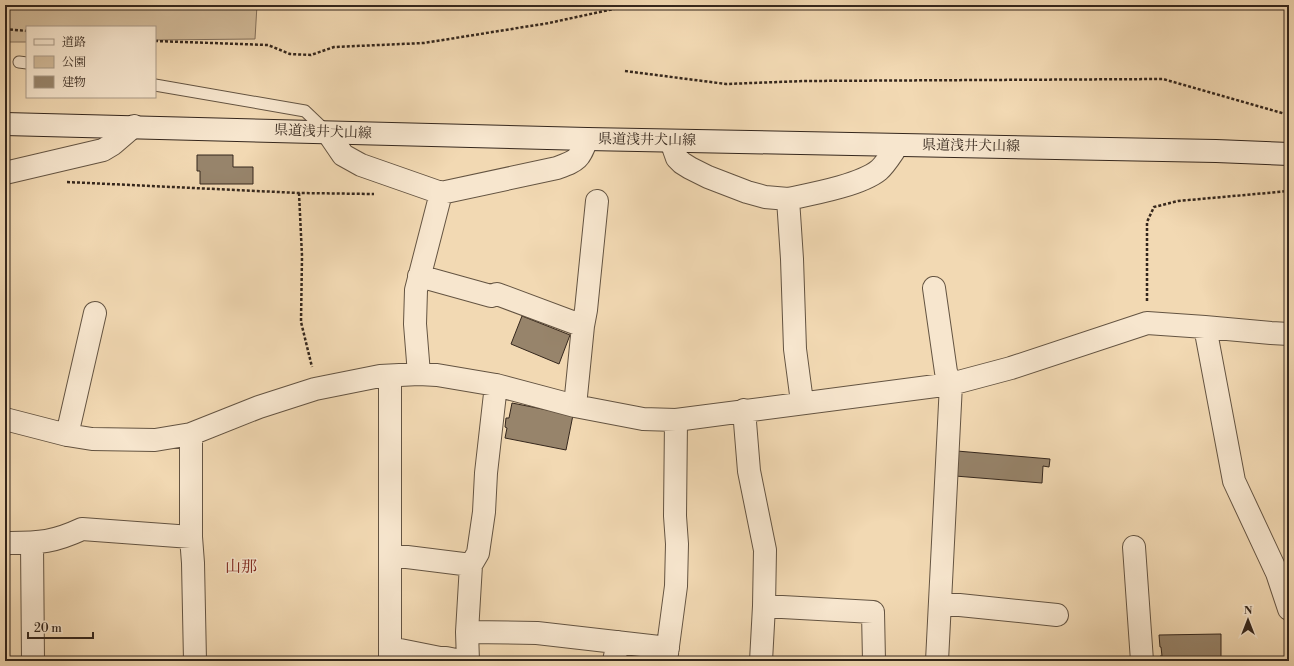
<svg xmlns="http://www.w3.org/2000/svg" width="1294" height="666" viewBox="0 0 1294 666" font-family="'Libre Bodoni','Noto Serif JP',serif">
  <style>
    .green { fill: #d2bb9a; stroke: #84715c }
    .building { fill: #97846b; stroke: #35271d }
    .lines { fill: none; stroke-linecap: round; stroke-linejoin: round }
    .lane-casing { stroke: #645442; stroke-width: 13 }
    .street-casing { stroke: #645442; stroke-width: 24 }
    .secondary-casing { stroke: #35271d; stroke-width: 24 }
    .path { stroke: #35271d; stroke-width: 2.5; stroke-dasharray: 3 2; stroke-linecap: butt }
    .lane { stroke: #f7e6ce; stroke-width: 11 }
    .street { stroke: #f7e6ce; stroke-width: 22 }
    .secondary { stroke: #f7e6ce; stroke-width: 22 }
    .labels { text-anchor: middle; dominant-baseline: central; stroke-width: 3; stroke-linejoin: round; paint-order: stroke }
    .street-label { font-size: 14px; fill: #35271d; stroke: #f7e6ce }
    .quarter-label { font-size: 16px; fill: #7a1f14; stroke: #f7e6ce }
  </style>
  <rect width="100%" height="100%" fill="#f2d9b3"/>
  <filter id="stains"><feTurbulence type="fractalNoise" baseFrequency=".005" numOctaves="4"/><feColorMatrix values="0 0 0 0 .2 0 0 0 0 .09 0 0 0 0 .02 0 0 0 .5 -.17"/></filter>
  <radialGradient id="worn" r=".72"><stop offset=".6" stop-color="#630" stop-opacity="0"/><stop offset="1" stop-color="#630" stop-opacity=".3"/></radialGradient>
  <!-- green -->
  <path class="green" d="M5 5H257L255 39 155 40V27H27V42H5Z"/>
  <!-- building -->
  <path class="building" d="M197 155H233V167H253V184H200V171H197Z
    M522 316 570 335 559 364 511 344Z
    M512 403 573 415 566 450 505 438 507 428 505 427 506 418H509Z
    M957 451 1050 459 1049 467 1043 466 1042 483 955 476Z
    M1221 634V661H1160V656H1162L1161 647H1160L1159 635Z"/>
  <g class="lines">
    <defs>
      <path id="lane" d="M19 62 27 63
        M155 85 305 111 326 131"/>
      <path id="street" d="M328 133 343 155 361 165 441 193
        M671 141 677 158 682 163 690 168 708 177 747 192 765 197 788 199 792 259 795 349 802 402
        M5 173 103 150 113 144 134 126
        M788 199C812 194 861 185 879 170 886 164 892 153 898 145
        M419 276 491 296 497 294 583 326
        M934 288 946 372 951 384 937 661
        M1205 327 1234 481 1277 573 1289 609
        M419 374 415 324 416 290 441 193 557 168C578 160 579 160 587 139
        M575 406 583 326 586 310 597 201
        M744 410 749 471 765 550 764 606 761 661
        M5 419 67 435 92 439 155 440 191 434 259 407 315 389 380 376 419 374 437 375 496 385 575 406 643 419 676 420 951 384 1011 368 1147 323 1205 327 1271 333 1289 334
        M191 434V537L193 563 195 661
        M67 435 95 313
        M32 543 33 661
        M5 544 10 543C40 543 54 542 82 529L191 537
        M1134 547 1142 661
        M391 555 471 565
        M940 603 1057 615
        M764 606 873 612 874 661
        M467 632 537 633 668 648
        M390 648 440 658H446L461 661
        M390 661V376
        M468 661 467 632 471 565 478 553 484 512 486 473 496 385
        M614 661 618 642
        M666 661 676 586 677 544 675 516 676 420"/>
      <path id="secondary" d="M5 124 587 139 1216 151 1289 154"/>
    </defs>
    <!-- lane casing -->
    <use href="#lane" class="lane-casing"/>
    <!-- street casing -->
    <use href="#street" class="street-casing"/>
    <!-- secondary casing -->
    <use href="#secondary" class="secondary-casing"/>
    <!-- path -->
    <path class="path" d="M5 29 27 31
      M155 41 268 45 290 54 311 55 334 47 424 43 549 23 632 5
      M625 71 726 84 804 81 1163 79 1289 115
      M67 182 299 193 374 194
      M299 193 302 256 301 322 312 367
      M1147 301V222L1154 207 1178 201 1289 191"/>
    <!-- lane -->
    <use href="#lane" class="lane"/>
    <!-- street -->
    <use href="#street" class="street"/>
    <!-- secondary -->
    <use href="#secondary" class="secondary"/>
  </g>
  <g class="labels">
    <!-- street labels -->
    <g class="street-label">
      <text transform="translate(323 132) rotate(2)">県道浅井犬山線</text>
      <text transform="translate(647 140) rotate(1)">県道浅井犬山線</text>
      <text transform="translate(971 146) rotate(1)">県道浅井犬山線</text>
    </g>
    <!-- quarter labels -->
    <g class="quarter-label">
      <text x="241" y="567">山那</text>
    </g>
  </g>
  <!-- margin -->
  <rect width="1294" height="666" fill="none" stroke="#f2d9b3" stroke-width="20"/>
  <rect x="6" y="6" width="1282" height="654" fill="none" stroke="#35271d" stroke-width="2"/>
  <rect x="10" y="10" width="1274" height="646" fill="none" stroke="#35271d"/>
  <!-- legend -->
  <rect x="26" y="26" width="130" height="72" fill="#f7e6ce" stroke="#a99a87"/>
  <rect x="34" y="39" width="20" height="6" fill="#f7e6ce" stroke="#a99a87"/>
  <text x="62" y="46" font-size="12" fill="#35271d">道路</text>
  <rect x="34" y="56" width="20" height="12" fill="#d2bb9a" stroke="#a99a87"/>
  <text x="62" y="66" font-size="12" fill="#35271d">公園</text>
  <rect x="34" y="76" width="20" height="12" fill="#97846b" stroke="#a99a87"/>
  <text x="62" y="86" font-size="12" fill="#35271d">建物</text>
  <!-- north arrow -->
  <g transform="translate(1248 620)" stroke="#f7e6ce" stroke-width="3" paint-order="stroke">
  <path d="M0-3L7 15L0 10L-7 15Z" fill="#35271d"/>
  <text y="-6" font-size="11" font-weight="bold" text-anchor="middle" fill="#35271d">N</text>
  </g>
  <!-- scale -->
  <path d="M28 632v6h65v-6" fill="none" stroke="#35271d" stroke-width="2"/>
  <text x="34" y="632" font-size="12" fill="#35271d" stroke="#f7e6ce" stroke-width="3" paint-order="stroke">20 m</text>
  <rect width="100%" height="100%" filter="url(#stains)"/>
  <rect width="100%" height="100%" fill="url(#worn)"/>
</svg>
